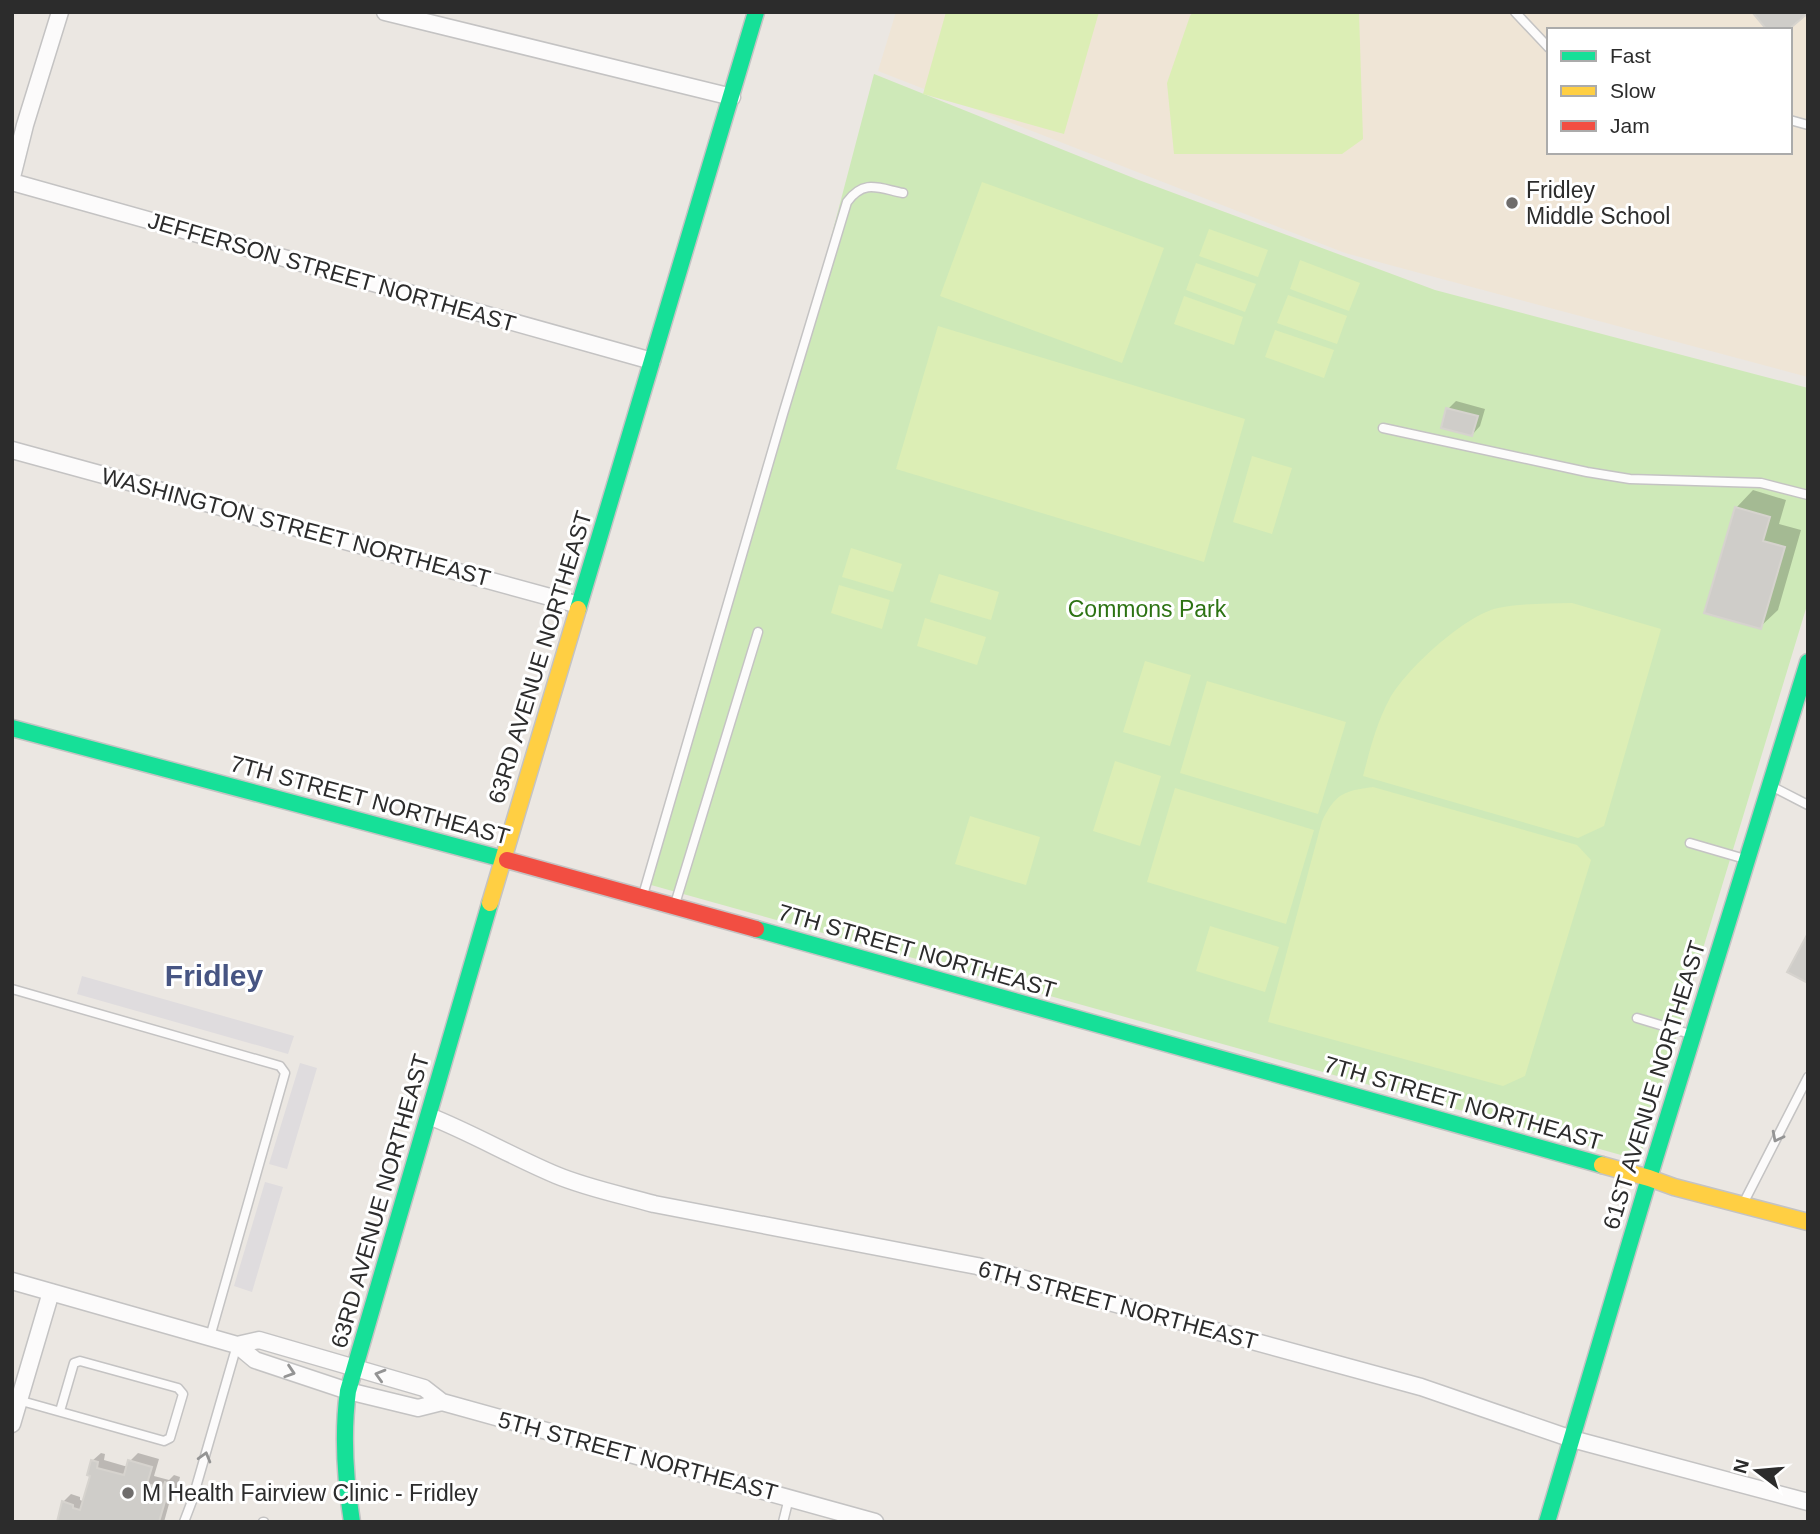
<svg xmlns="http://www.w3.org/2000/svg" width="1820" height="1534" viewBox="0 0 1820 1534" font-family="Helvetica,sans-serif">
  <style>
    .industrial { fill: #dfdcde }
    .education { fill: #efe5d6; fill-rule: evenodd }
    .green { fill: #cee9b8 }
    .pitch { fill: #dceeb5 }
    .shadow { fill: #0003 }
    .building { fill: #cfcdc9; stroke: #d6d3ce; stroke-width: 2 }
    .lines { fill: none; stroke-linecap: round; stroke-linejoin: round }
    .lane-casing { stroke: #c4c3c3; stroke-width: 11 }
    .street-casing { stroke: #c4c3c3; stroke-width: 19 }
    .fast-casing { stroke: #c4c3c3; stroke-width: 19 }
    .slow-casing { stroke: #c4c3c3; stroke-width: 19 }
    .jam-casing { stroke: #c4c3c3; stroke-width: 19 }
    .lane { stroke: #fcfbfb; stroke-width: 8 }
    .street { stroke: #fcfbfb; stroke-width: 16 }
    .fast { stroke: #16e098; stroke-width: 16 }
    .slow { stroke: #ffcf43; stroke-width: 16 }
    .jam { stroke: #f24e42; stroke-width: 16 }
    .oneway { stroke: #949494 }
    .poi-dot { fill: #6f6d6c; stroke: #fff; stroke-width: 2.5 }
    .labels { text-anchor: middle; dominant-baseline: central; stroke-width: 6; stroke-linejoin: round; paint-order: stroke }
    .poi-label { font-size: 23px; fill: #2c2c2c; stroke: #fff; text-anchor: start }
    .street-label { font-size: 23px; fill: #2c2c2c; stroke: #fff }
    .park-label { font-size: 23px; fill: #2d7313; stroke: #fff }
    .district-label { font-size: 30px; font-weight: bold; fill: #475583; stroke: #fff }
  </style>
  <rect width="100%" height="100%" fill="#ebe7e2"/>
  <!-- industrial -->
  <path class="industrial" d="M82 976 294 1036 288 1054 77 994Z
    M300 1063 317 1068 287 1169 269 1164Z
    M265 1182 283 1187 252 1292 234 1286Z"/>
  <!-- education -->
  <path class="education" d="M896 12H1808V377L1345 253 878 71ZM1549 30H1790V152H1549Z"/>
  <!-- green -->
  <path class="green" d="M874 74 1136 179 1435 290 1808 388V602L1639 1160 651 885 792 386Z"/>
  <!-- pitch -->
  <path class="pitch" d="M946 12H1099L1064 134 923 94Z
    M1193 12H1359L1363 139 1342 154H1174L1167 83 1190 16Z
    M982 182 1164 248 1122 363 940 296Z
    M1209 229 1268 250 1258 277 1199 256Z
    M1300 260 1360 283 1349 311 1290 289Z
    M1196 263 1256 284 1245 312 1186 290Z
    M1288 295 1347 316 1337 344 1277 323Z
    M1184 296 1243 317 1234 345 1174 324Z
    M938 326 1245 419 1204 562 896 469Z
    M1275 330 1334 350 1324 378 1265 357Z
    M1252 456 1292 468 1272 534 1233 522Z
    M851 548 902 564 893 592 842 577Z
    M939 574 999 592 991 620 930 602Z
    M839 585 890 600 882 629 831 613Z
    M1572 603 1661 629 1604 826 1578 838 1363 776C1370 750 1376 724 1389 700 1404 671 1465 615 1498 608 1522 603 1548 604 1572 603Z
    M925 618 986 637 977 665 917 646Z
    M1145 661 1191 675 1170 746 1123 732Z
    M1207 681 1346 722 1318 814 1180 773Z
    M1115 761 1161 776 1140 846 1093 831Z
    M1373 787 1577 845 1591 860 1525 1076 1503 1086 1268 1022 1322 821C1336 793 1344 791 1373 787Z
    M1175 788 1314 830 1286 924 1147 882Z
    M970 816 1040 837 1026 885 955 864Z
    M1210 926 1279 947 1265 992 1196 971Z"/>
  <!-- shadow -->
  <path class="shadow" d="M1456 401 1485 409 1480 426 1472 435 1448 409Z
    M1753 490 1786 500 1779 524 1801 530 1778 610 1760 627 1736 508Z
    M101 1453 105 1454 104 1460 128 1467 130 1461 138 1453 159 1459 154 1476 169 1480 174 1475 180 1477 177 1489 172 1493 164 1522H59L63 1502 71 1494 80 1497V1500L85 1502 92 1475V1461Z"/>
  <!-- building -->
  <path class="building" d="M1752 12H1808V13L1788 30H1767Z
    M1446 408 1478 416 1472 436 1441 428Z
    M1735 507 1770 517 1763 541 1785 547 1761 629 1704 613Z
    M1808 933V983L1787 972Z
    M91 1460 98 1462 97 1468 124 1475 128 1460 152 1467 147 1484 163 1488 165 1482 173 1485 169 1499 166 1498 159 1522H57L62 1501 73 1505V1508L80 1510 90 1476 87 1475Z"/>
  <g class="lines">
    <defs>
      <path id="lane" d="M1515 12 1549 48
        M1790 120 1808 125
        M1383 428 1587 472 1630 479 1761 483 1808 495
        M1773 787 1808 805
        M1690 843 1745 859
        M643 895 783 414 847 202C864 179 878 188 903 193
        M675 904 758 632
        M12 989 280 1066 285 1073 210 1337
        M1637 1018 1690 1034
        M1744 1202 1808 1077
        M18 1400 164 1441 170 1438 183 1394 178 1388 80 1361 74 1363 60 1411
        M184 1522 192 1501 237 1345
        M263 1522H264
        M783 1522 789 1498"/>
      <path id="street" d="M385 12 732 97
        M12 177 25 125 60 12
        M12 182 652 361
        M12 450 579 605
        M429 1116C472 1133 513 1157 556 1175 587 1188 622 1195 654 1204L977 1266 1421 1387 1572 1439 1808 1502
        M12 1281 237 1345 255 1360 348 1391 418 1408 442 1402
        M237 1345 259 1340 424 1388 442 1402 875 1522
        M12 1424 51 1292"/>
      <path id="fast" d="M578 609 756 12
        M12 728 507 860
        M756 929 1602 1165
        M352 1522C345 1478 342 1435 348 1391L490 903
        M1547 1522 1649 1178 1808 662"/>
      <path id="slow" d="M490 903 578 609
        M1602 1165 1649 1178 1674 1187 1808 1222"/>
      <path id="jam" d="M507 860 756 929"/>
    </defs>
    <!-- lane casing -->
    <use href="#lane" class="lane-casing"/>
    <!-- street casing -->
    <use href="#street" class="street-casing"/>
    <!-- fast casing -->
    <use href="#fast" class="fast-casing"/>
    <!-- slow casing -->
    <use href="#slow" class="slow-casing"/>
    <!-- jam casing -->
    <use href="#jam" class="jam-casing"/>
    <!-- lane -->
    <use href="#lane" class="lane"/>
    <!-- street -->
    <use href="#street" class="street"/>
    <!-- fast -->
    <use href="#fast" class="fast"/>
    <!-- slow -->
    <use href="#slow" class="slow"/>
    <!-- jam -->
    <use href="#jam" class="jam"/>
  </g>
  <!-- one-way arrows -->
  <defs><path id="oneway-chevron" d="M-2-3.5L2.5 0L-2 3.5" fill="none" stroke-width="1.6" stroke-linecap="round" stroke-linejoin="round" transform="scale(1.75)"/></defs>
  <g class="oneway">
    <use href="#oneway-chevron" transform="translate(1777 1137) rotate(117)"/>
    <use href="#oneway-chevron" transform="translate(290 1372) rotate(18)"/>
    <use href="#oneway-chevron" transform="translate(380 1375) rotate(-164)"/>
    <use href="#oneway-chevron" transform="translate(205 1457) rotate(-74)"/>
  </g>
  <!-- markers -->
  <g class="poi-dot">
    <circle cx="1512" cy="203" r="7"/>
    <circle cx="128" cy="1493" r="7"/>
  </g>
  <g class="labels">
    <!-- poi labels -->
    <g class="poi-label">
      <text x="1526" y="190">Fridley<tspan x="1526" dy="26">Middle School</tspan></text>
      <text x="142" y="1493">M Health Fairview Clinic - Fridley</text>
    </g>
    <!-- street labels -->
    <g class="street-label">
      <text transform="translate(332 272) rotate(16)">JEFFERSON STREET NORTHEAST</text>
      <text transform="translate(296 527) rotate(15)">WASHINGTON STREET NORTHEAST</text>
      <text transform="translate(540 657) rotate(-73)">63RD AVENUE NORTHEAST</text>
      <text transform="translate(370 800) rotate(15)">7TH STREET NORTHEAST</text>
      <text transform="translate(917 951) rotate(16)">7TH STREET NORTHEAST</text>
      <text transform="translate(1654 1085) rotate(-73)">61ST AVENUE NORTHEAST</text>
      <text transform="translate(1463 1103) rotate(16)">7TH STREET NORTHEAST</text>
      <text transform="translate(380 1201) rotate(-74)">63RD AVENUE NORTHEAST</text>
      <text transform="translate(1118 1305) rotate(15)">6TH STREET NORTHEAST</text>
      <text transform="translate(638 1456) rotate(15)">5TH STREET NORTHEAST</text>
    </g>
    <!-- park labels -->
    <g class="park-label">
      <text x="1147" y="609">Commons Park</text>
    </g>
    <!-- district labels -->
    <g class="district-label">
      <text x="214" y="975">Fridley</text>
    </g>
  </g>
  <!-- border -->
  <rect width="1820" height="1534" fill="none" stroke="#2c2c2c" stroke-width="28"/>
  <!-- legend -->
  <rect x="1547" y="28" width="245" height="126" fill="#ffffff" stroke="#ababab" stroke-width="2"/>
  <rect x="1561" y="51" width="35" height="10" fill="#16e098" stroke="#ababab" stroke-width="2"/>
  <text x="1610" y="63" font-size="21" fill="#2c2c2c">Fast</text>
  <rect x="1561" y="86" width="35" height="10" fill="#ffcf43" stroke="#ababab" stroke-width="2"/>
  <text x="1610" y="98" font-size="21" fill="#2c2c2c">Slow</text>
  <rect x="1561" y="121" width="35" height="10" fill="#f24e42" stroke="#ababab" stroke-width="2"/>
  <text x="1610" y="133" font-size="21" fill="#2c2c2c">Jam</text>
  <!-- north arrow -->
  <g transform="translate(1757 1471) rotate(286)" stroke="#ffffff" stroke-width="5" paint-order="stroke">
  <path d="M0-5L12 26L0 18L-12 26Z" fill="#2c2c2c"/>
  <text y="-10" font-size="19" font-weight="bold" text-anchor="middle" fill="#2c2c2c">N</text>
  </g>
</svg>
